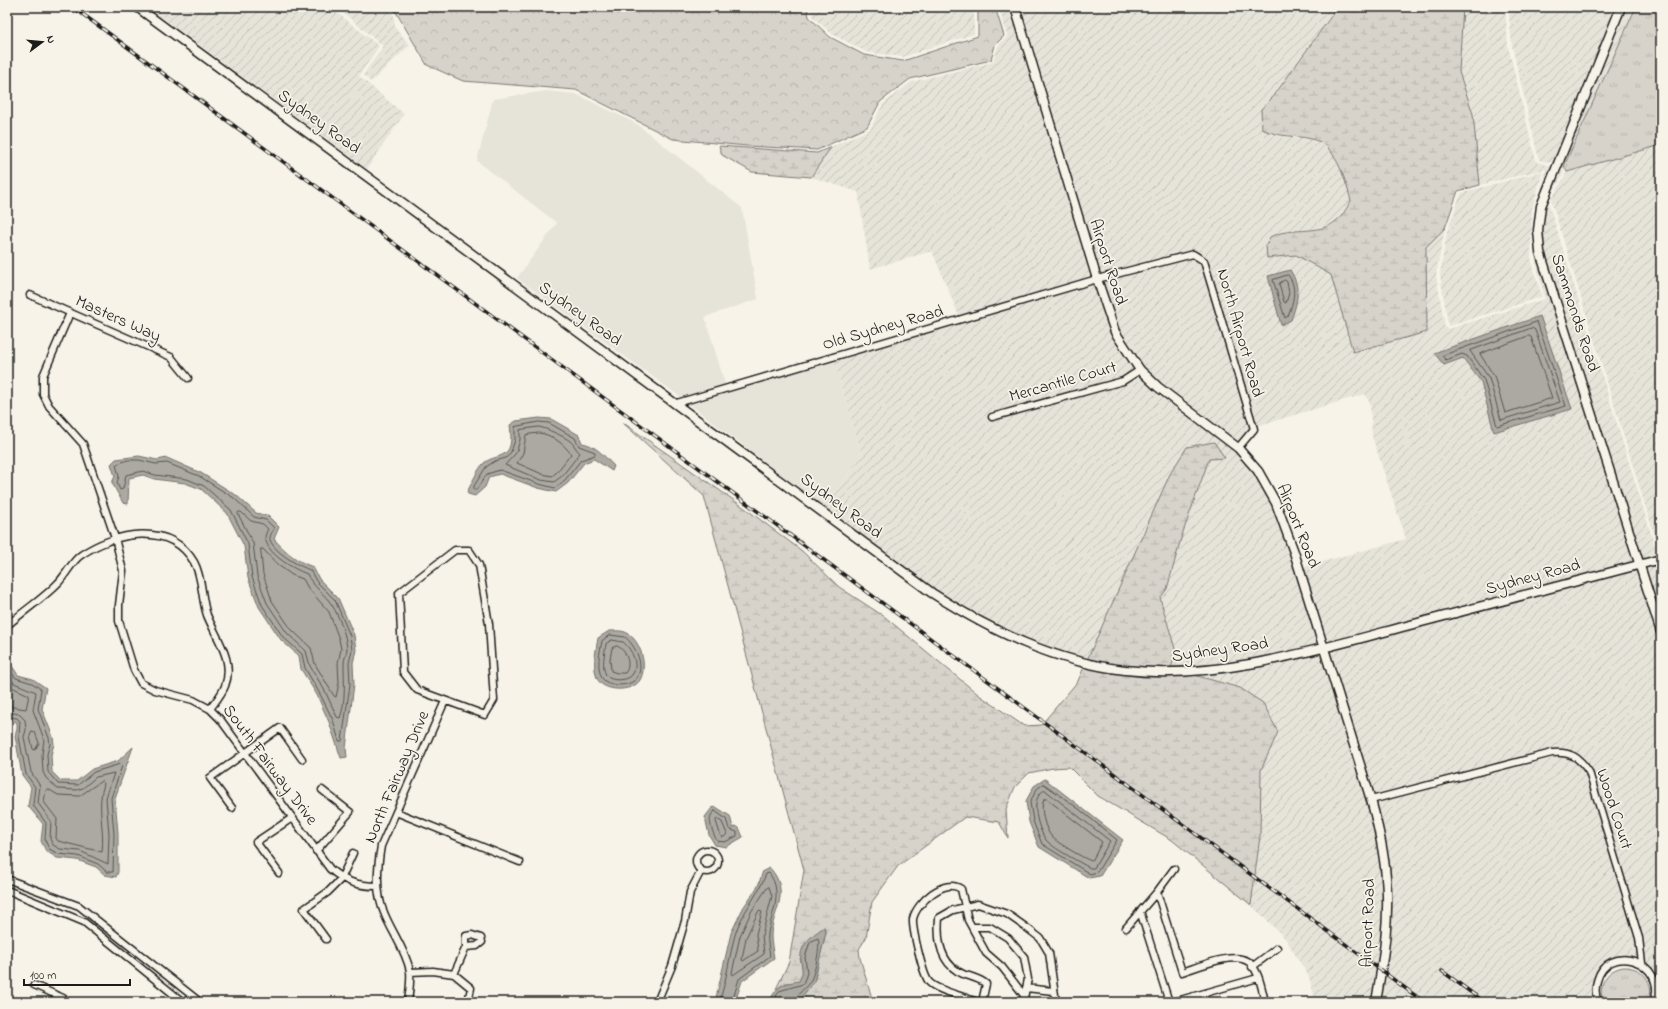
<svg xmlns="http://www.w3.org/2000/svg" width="1668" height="1009" viewBox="0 0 1668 1009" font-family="'Indie Flower',sans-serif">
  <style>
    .built { fill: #e6e3d9 }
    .industrial { fill: url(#industrial-furrows); fill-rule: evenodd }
    .grass { fill: url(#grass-tufts); stroke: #7a7874 }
    .forest { fill: url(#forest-crowns); stroke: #7a7874 }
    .wetland { fill: url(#wetland-marsh); stroke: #7a7874 }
    .water { fill: #aca9a2; stroke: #72716c }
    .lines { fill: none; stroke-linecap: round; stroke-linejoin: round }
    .shore { stroke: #565452; stroke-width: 1 }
    .minor-casing { stroke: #1c1c1c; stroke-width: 9 }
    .tertiary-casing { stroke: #1c1c1c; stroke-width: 11 }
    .minor { stroke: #f7f3e8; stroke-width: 6 }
    .tertiary { stroke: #f7f3e8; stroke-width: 8 }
    .rail-casing { stroke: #1c1c1c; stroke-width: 3.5 }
    .rail { stroke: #f7f3e8; stroke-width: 2; stroke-dasharray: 6; stroke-linecap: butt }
    .labels { text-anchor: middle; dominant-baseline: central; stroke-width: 3.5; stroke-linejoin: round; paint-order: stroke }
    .street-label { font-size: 17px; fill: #1c1c1c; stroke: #f7f3e8 }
  </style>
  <defs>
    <pattern id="industrial-furrows" width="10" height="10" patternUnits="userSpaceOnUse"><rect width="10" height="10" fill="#e6e3d9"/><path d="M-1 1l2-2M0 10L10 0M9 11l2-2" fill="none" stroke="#c5c2ba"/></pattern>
    <pattern id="grass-tufts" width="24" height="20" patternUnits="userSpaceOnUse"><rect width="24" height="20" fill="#d7d3cb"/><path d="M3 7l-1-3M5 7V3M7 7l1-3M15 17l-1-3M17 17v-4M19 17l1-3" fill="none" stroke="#b8b5ae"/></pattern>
    <pattern id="forest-crowns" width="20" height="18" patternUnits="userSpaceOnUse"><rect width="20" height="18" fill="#d7d3cb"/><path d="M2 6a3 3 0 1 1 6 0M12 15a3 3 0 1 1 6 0" fill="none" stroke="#b8b5ae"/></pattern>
    <pattern id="wetland-marsh" width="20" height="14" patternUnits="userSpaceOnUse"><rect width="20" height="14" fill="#d7d3cb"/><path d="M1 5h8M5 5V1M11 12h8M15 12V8" fill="none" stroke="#b8b5ae"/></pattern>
  </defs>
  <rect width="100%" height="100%" fill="#f7f3e8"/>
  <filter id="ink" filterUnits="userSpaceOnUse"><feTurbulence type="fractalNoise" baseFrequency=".025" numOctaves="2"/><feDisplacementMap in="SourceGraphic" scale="8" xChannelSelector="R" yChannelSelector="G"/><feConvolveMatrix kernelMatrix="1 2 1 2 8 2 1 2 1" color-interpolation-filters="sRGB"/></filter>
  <g filter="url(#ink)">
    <!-- built -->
    <path class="built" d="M546 91 576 94 637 124 742 208 758 299 705 317 725 384 736 382 682 398 517 278 557 223 477 161 493 99Z
      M834 361 862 455 824 507 689 404Z"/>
    <!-- industrial -->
    <path class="industrial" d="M148 7H330L379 46 359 76 404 114 367 169Z
      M336 7H389L394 16 395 27 410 45 371 82 363 75 382 48V45Z
      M811 7H974V34L903 57 866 52 832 34 812 16Z
      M998 7H1011L1092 277 956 317 959 316 932 251 870 269 858 192 811 177 831 147 870 129 883 104 911 82 993 62 998 46 1008 36Z
      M1019 7H1334L1332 14 1273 97 1261 109 1272 135 1319 141 1332 152 1347 183 1351 201 1336 221 1317 229 1277 233 1270 237 1267 258 1296 255 1331 275 1353 352 1427 332 1426 247 1445 228 1436 275 1445 326 1448 329 1545 299 1535 258V246L1536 254 1635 562 1326 643 1303 567 1406 539 1372 436 1370 404 1365 394 1257 426 1207 258 1193 250 1100 275ZM1463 358 1572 409 1494 432 1481 382Z
      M1463 7H1505L1508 46 1536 161 1552 167 1537 205 1536 213V209L1546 172 1545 169 1480 185 1473 114 1459 72Z
      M1508 7H1636L1564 166 1539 160 1512 46Z
      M1661 145V554H1660L1551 200 1567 172Z
      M1560 169 1564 172 1548 201 1658 556 1643 560 1544 251 1542 230 1545 207Z
      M1543 171 1532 209 1531 258 1542 297 1448 326 1440 274 1447 232 1461 193Z
      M1193 258 1201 263 1250 428 1237 442 1161 384 1143 367 1119 330 1102 282Z
      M1094 284 1111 333 1135 369 1121 377 987 415 989 422 1124 384 1139 374 1235 450 1255 473 1272 505 1280 524 1318 645 1209 667 1171 668 1176 652 1160 598 1167 589 1182 535 1214 442 1110 609 1087 660 1049 649 1010 633 970 612 935 590 824 507 862 455 834 361Z
      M1661 563V618L1645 567Z
      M1637 569 1661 646V985L1658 976 1646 961 1643 936 1623 869 1593 771 1584 758 1574 751 1564 748 1552 750 1374 795 1329 650Z
      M1321 652 1367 801 1377 839 1382 878 1383 913 1378 971 1372 1002H1316L1309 977 1285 938 1251 905 1260 836 1261 770 1278 732 1263 703 1240 688 1194 675 1253 667Z
      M1562 756 1571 758 1579 764 1585 774 1635 939 1637 957 1621 956 1610 959 1601 966 1594 977 1591 988 1594 1002H1380L1386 971 1391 913 1390 877 1385 837 1376 802Z"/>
    <!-- grass -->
    <path class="grass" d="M1636 7H1661V145L1567 172 1564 166Z
      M1624 967C1644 967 1655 984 1649 1002H1603C1597 985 1607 969 1624 967Z"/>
    <!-- forest -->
    <path class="forest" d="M393 7H807L809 17 830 37 864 55 903 61 978 36V7H995L1004 36 995 45 991 60 910 79 880 102 867 127 817 150 747 146 673 139 576 90 463 81 427 65Z"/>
    <!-- wetland -->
    <path class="wetland" d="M1334 7H1463L1459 72 1473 114 1480 185 1458 191 1445 228 1426 247 1427 332 1353 352 1331 275 1296 255 1267 258 1266 246 1270 237C1290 226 1318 236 1336 221 1342 217 1347 207 1351 201 1347 185 1336 147 1318 141 1299 134 1281 139 1262 129L1261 109 1273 97 1332 15Z
      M719 146 817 153 831 147 811 177 752 172 722 155Z
      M622 422 742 506 802 551 839 587 885 617 979 695 1024 726 1041 725 1078 681 1084 667 1125 674 1168 676 1194 675 1240 688 1263 703 1278 732 1261 770 1260 836 1251 905 1172 840 1098 796 1069 767 1053 768 1029 773 1015 787 1006 809 1008 838 999 822 965 817 898 866 872 902 866 938 859 949 860 958 873 1002H797L814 982 826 932 800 958 803 972 799 982 786 983 776 989 789 962 804 870 704 496Z
      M1214 442 1225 458 1209 459 1182 535 1167 589 1160 598 1176 652 1171 668 1173 669 1126 667 1087 660 1170 474 1187 447Z"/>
    <!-- water -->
    <path class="water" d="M1290 270C1301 287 1298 301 1291 320L1281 325 1268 276Z
      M1540 316 1572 409 1494 432 1481 382 1463 358 1444 365 1434 353Z
      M539 418 551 419 579 435 582 443C596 445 604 456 614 466L612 471 594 459 584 463 568 483 556 492 538 488 500 474 489 477 485 487 475 496 468 494 467 492C471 485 478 468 484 463 490 458 497 458 504 454 513 449 511 434 510 425L516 421Z
      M139 456 157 460 167 458 201 473 236 495 256 513 268 516 279 527 274 539C286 552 296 561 313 567L319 579 338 598 354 635 356 650 353 663 354 684 346 748 347 757 341 758 329 722 317 695 301 669 299 656 281 640 259 607 248 578 244 546 227 513 201 489 185 483 154 479 143 475 129 478 128 504 123 503 112 483 115 476 111 464 116 459Z
      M609 631C615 631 622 630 627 633 641 641 648 666 640 680 632 693 602 692 597 678 592 665 596 651 598 638Z
      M8 664 12 666 18 675 33 679 46 688 42 709 53 737 54 744 51 755 52 772 61 781H77L92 769 118 761 133 747 115 798 118 833V872L116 877 105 875 96 867 77 860 57 858 46 851 41 841 43 824 28 806 31 787 22 775 15 736 17 729V722L7 720Z
      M1045 779 1123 840 1100 876 1089 878 1039 847 1029 822 1026 801 1034 786Z
      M716 807 730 816 733 828 736 826 739 828 743 837 726 847 715 845 709 835 705 817 712 808Z
      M770 868C792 893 772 911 771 936 771 943 773 951 774 958L742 981 735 1002H715L731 933 743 908 758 886 763 871Z
      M824 927 826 932 814 982 797 1002H769C778 985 781 984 799 981 804 971 802 970 801 960 799 944 813 935 824 927Z"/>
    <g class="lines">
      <!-- shore -->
      <path class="shore" d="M1288 275C1298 287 1293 303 1288 316L1285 318 1273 280Z
        M1285 280 1287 282 1289 293 1286 303 1284 302 1279 284Z
        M1537 322 1566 406 1497 426 1484 380 1467 356 1462 354 1446 360 1442 356Z
        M1532 328 1535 330 1560 402 1501 420 1489 378 1470 351Z
        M1529 336 1531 337 1552 398 1505 413 1494 376 1480 354Z
        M539 422 549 423 575 438 579 446 595 452V455L581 460 565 480 555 488 539 484 500 470 487 474 476 490H474V486L486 467 495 461 506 458 511 452 515 440V427Z
        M539 427C546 428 565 437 570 441 574 444 576 450 580 453L562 476 554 482 541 480 505 465 516 453 520 440V430Z
        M539 433C551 434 564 444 571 454L557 472 552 476 542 474 517 463 523 453 526 435Z
        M128 460H139L156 464 167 463 199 476 234 498 254 517 266 520 274 528C273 531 269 536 270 540 275 553 299 566 310 570L316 581 335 600 350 636 352 650 349 663 350 684 342 741H339L333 720 320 694 305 668 302 654 283 637 262 605 252 577 248 544 231 510 204 486 187 479 155 475 143 471 126 475 123 489 120 490 117 483 119 476 116 465Z
        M239 512H241L251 521 263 524 268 529C266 533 264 537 266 541 270 556 294 569 307 574 313 587 325 594 332 605 339 616 346 635 347 648 347 653 344 658 344 663 344 680 346 703 340 718L337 717 325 691 310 666 306 651 287 633 267 603 257 576 253 543 238 514Z
        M261 549H263L278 565 292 575 303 579 308 588 329 612 339 639 341 649 338 663 339 683 336 697 334 696 315 664 311 648 291 629 272 601 263 574Z
        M610 635 625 637C635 645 646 666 636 679 629 687 608 687 602 678 596 667 600 652 602 641Z
        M612 640 623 642C631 648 640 665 632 675 628 681 610 682 606 675 601 666 605 653 606 644Z
        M617 646C626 649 632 665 625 673H617L611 671 610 659 612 648Z
        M7 668 16 678 32 683 41 689 38 709 49 738 50 744 47 754 48 772 58 784 78 785 94 772 120 764 122 766 111 798 114 834 113 872H107L98 864 78 856 59 854 49 849 45 840 46 823 33 805 35 787 26 774 19 737 20 721 17 718 7 717
        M7 674 14 683 36 692 33 710 44 739 42 755 43 772 46 778 58 789 77 790 83 788 96 777 114 773 106 798 109 834 108 864 80 851 60 849 53 845 50 839 51 821 38 803 40 786 31 772 24 737 26 730 25 720 19 714 7 712
        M7 685 29 695 26 709 7 706
        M32 731 35 732 39 743 35 750 33 749 30 737Z
        M102 781 104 784C96 806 105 829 102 852L58 841 56 838 57 819 44 802 46 790 48 789 58 795 79 796Z
        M1044 784 1079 809 1117 840 1097 872 1090 874 1042 844 1033 821 1030 802 1037 789Z
        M1045 790 1110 841 1094 868H1090C1081 863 1051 847 1046 840 1038 829 1028 797 1045 790Z
        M1044 799H1047L1102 842 1092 861C1086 860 1056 842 1052 837 1045 830 1039 807 1044 799Z
        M715 811 726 819 729 829 737 832V836L725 842 717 841C713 833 705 816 715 811Z
        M717 819 722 822 727 834 724 837H721L716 821Z
        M769 887 772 896 762 935 764 954 733 975 732 973 740 936 751 912 767 888Z
        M759 911 762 912 756 934 758 951 743 961 742 959 746 938Z
        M719 1002C727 980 729 957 735 935 741 913 758 896 766 874L769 873C784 893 771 913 768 934 767 941 769 949 770 956L739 979 732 1002
        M773 1002 779 991 803 984 807 973 805 957 810 942 818 938C821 945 815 972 811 980 807 988 796 993 795 1002"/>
      <defs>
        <path id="minor" d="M30 295 171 357 188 378
          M70 313 43 376V394L49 406 83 444 115 538 123 571 119 605V621L134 670 141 683 155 690 193 700 210 709 220 719 330 869C345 882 358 886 378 886
          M677 403 1097 279 1193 254 1204 261 1254 429 1238 448
          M992 417 1123 381 1140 370
          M455 550H469L479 565 489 624 494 700 485 715 417 690 403 672 399 593Z
          M7 626C23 611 43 599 58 583 66 575 72 561 81 555 115 532 170 521 194 562 203 578 201 598 207 615 216 638 235 660 225 686 222 694 215 702 210 709
          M1371 800 1552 753C1570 751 1579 757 1589 772L1639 938 1642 963
          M232 808 210 778 280 728 302 759
          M396 812 520 862
          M696 861a11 11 0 1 1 22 0a11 11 0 1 1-22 0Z
          M316 851 350 812 322 790
          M279 873 256 842 292 818
          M7 879 79 906 200 1002
          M7 890 84 922 183 1002
          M1157 892 1182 972C1198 967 1234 951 1249 962 1259 970 1262 990 1265 1002
          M1140 911 1169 1002
          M972 927H990L1008 938 1024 957 1028 979 1024 998
          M1126 928 1157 892 1174 869
          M326 939 304 909 328 892 341 879 353 853
          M1252 967 1277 948
          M410 972 433 971 454 974 471 988 468 1002
          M454 974 466 947 477 946 482 942 481 938 472 935 466 936V947
          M34 985 63 998 67 1002
          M1026 988 1053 991
          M408 1002C409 993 411 981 410 971 406 951 393 934 385 915 375 894 377 869 381 846L445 701
          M657 1002 672 966 685 921 690 892 701 871
          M977 1002C965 996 937 991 929 982 923 975 912 929 913 919 916 903 945 877 961 889L968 920 986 953 1002 967 1023 994 1026 1002
          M982 1002 986 984C979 978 971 977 963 974 940 964 937 940 939 918L953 910 978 904 1007 914 1027 928 1040 938 1049 953 1056 1002
          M1173 1002 1258 978
          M1598 1002C1595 995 1595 988 1597 981 1607 941 1668 961 1654 1002"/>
        <path id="tertiary" d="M137 7 932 593C991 631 1055 662 1125 670 1219 681 1323 648 1414 624 1496 602 1579 581 1661 559
          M1015 7 1097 279 1115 332 1140 370 1158 387 1238 448 1258 471 1276 503 1294 552 1371 800C1378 825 1384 851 1386 878 1390 919 1383 961 1376 1002
          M1621 7 1541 206 1538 230 1540 252 1661 632"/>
      </defs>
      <!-- minor casing -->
      <use href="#minor" class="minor-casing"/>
      <!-- tertiary casing -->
      <use href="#tertiary" class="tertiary-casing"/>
      <!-- minor -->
      <use href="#minor" class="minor"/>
      <!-- tertiary -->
      <use href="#tertiary" class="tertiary"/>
      <defs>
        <path id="rail" d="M73 7 1424 1002
          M1442 971 1484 1002"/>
      </defs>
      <!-- rail casing -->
      <use href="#rail" class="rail-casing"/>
      <!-- rail -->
      <use href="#rail" class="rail"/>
    </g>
  </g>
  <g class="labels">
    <!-- street labels -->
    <g class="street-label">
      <text transform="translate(319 122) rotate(36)">Sydney Road</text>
      <text transform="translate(1108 262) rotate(72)">Airport Road</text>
      <text transform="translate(1575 313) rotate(72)">Sammonds Road</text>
      <text transform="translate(580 314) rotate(36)">Sydney Road</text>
      <text transform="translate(118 319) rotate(24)">Masters Way</text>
      <text transform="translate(883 328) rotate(-16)">Old Sydney Road</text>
      <text transform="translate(1240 333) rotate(74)">North Airport Road</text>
      <text transform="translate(1063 382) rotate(-16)">Mercantile Court</text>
      <text transform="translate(841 506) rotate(37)">Sydney Road</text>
      <text transform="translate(1298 526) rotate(68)">Airport Road</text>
      <text transform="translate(1533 577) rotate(-15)">Sydney Road</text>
      <text transform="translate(1220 650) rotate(-8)">Sydney Road</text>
      <text transform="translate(270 765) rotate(53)">South Fairway Drive</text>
      <text transform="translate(397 777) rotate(-67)">North Fairway Drive</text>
      <text transform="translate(1614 809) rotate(72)">Wood Court</text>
      <text transform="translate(1368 923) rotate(-88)">Airport Road</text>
    </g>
  </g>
  <!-- margin -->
  <rect width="1668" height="1009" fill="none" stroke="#f7f3e8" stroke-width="24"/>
  <rect x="12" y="12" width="1644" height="985" fill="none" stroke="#1c1c1c" stroke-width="1.5" filter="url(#ink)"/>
  <!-- north arrow -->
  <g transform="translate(42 42) rotate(74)" stroke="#f7f3e8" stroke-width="3" paint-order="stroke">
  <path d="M0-3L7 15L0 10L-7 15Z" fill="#1c1c1c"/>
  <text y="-6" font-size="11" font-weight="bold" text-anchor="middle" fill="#1c1c1c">N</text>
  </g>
  <!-- scale -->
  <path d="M24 979v6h106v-6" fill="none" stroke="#1c1c1c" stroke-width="2"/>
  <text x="30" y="979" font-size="12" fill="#1c1c1c" stroke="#f7f3e8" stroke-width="3" paint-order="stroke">100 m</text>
</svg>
